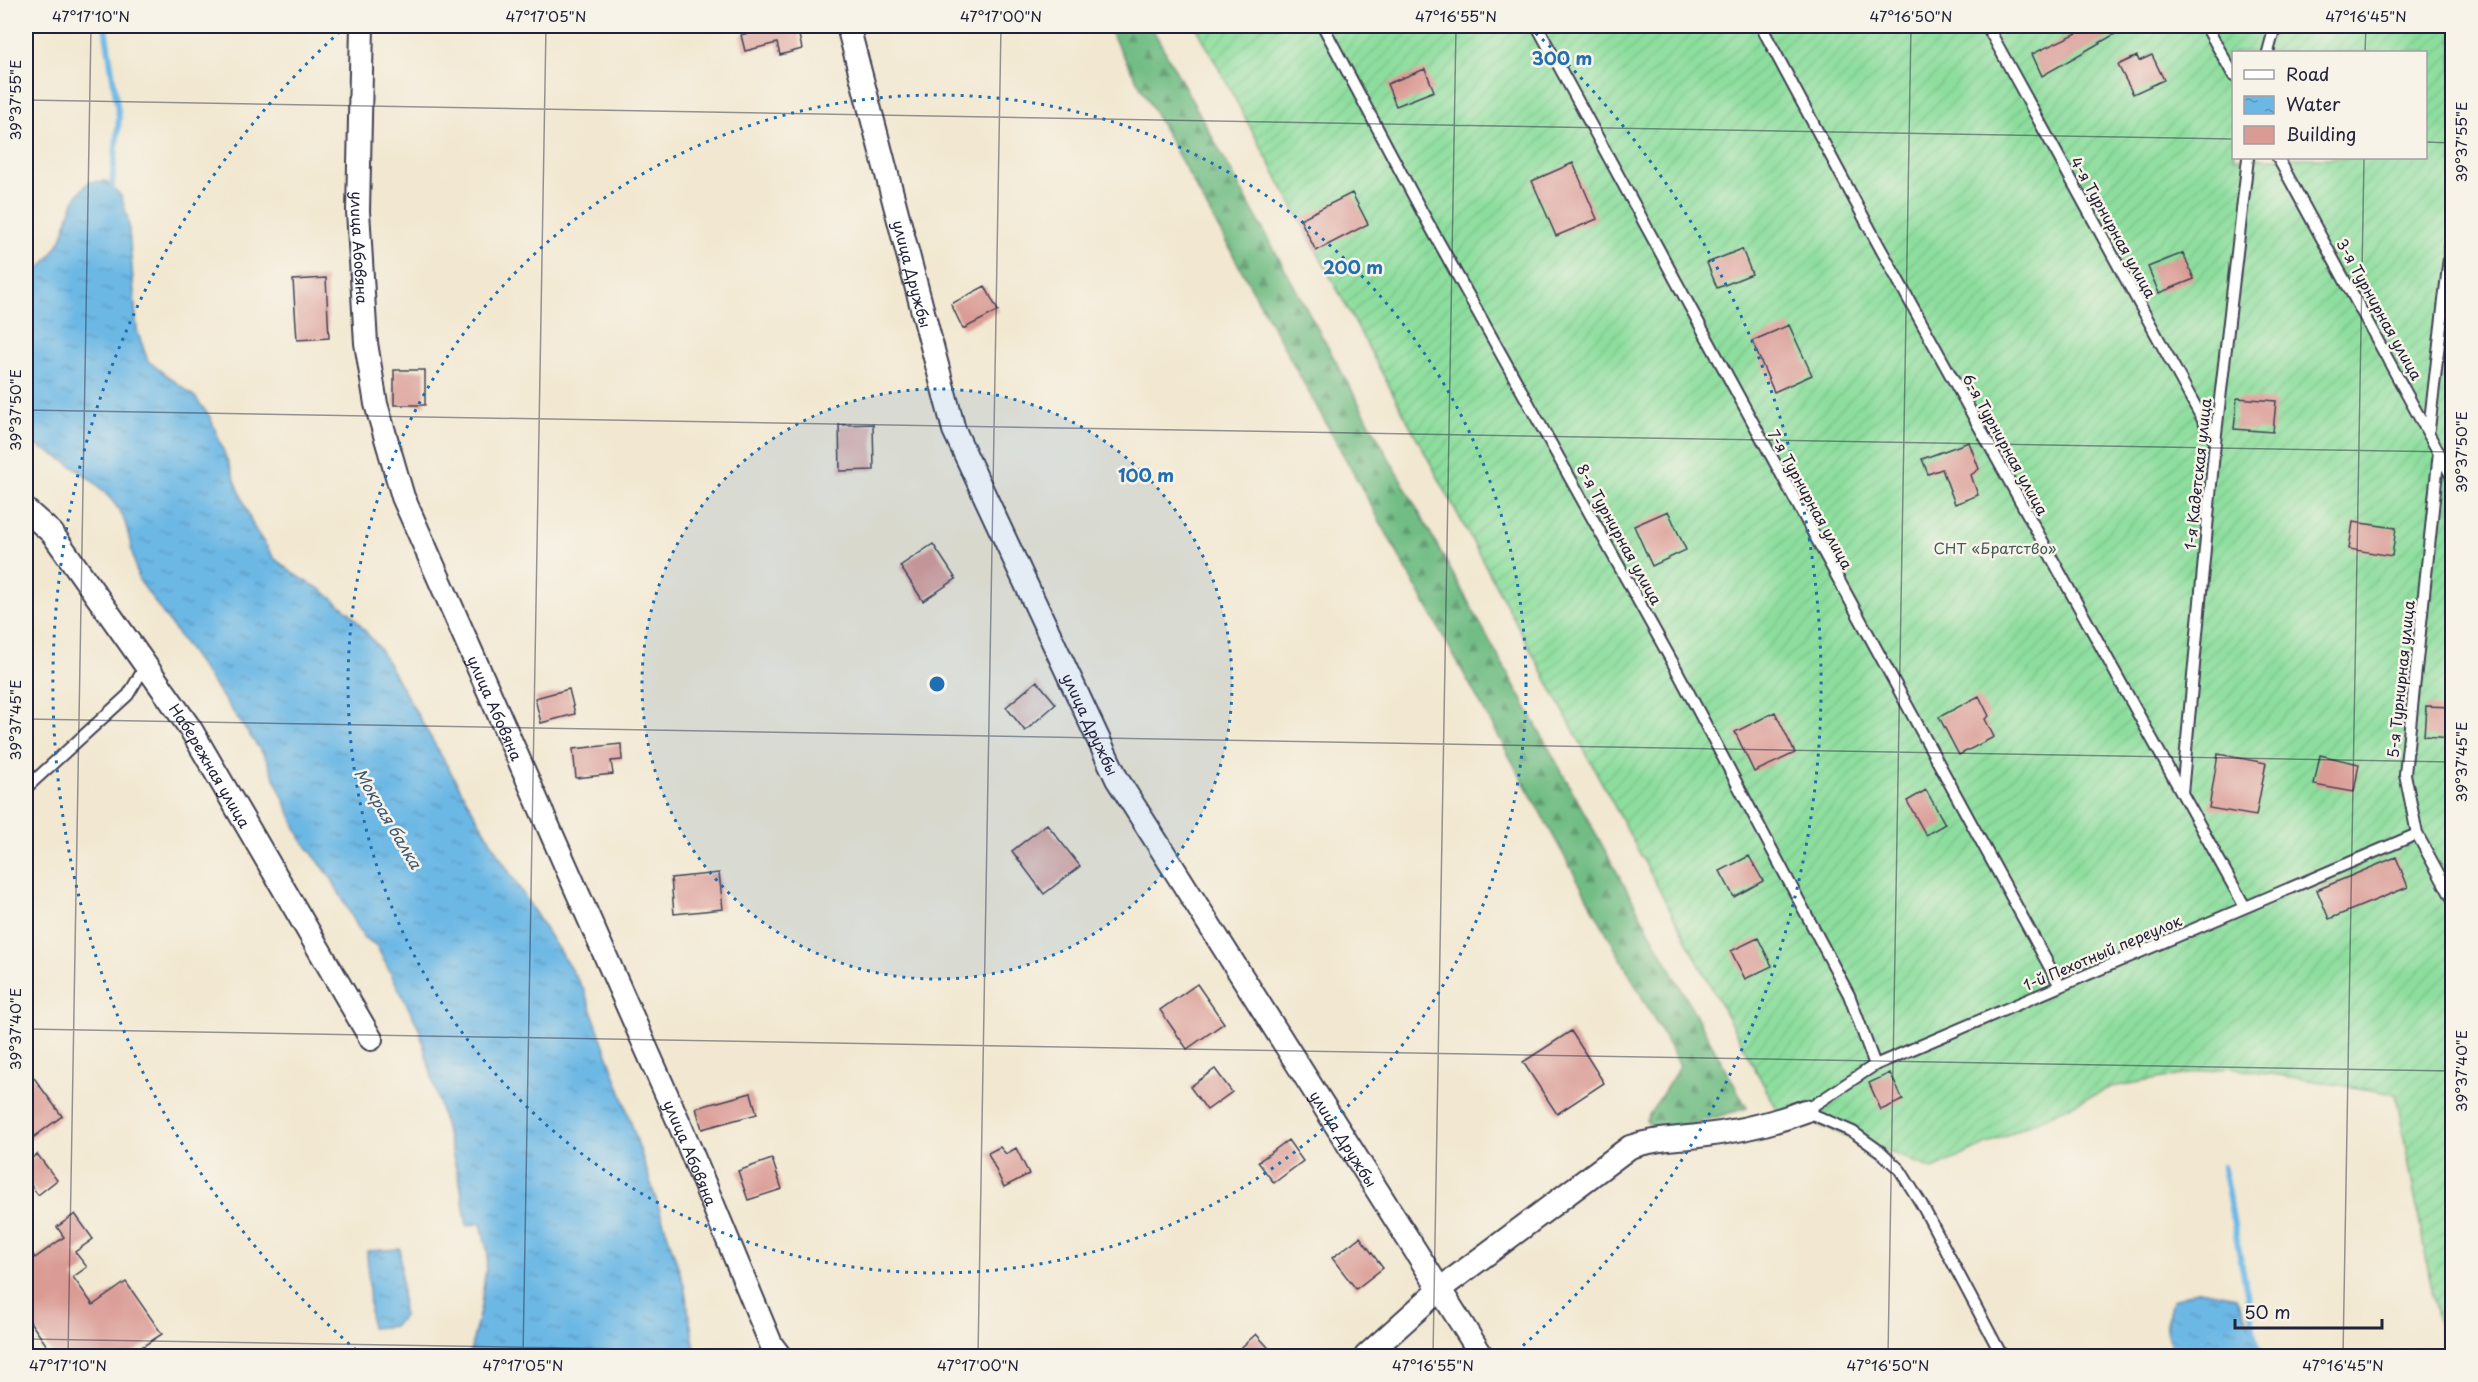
<svg xmlns="http://www.w3.org/2000/svg" width="2478" height="1382" viewBox="0 0 2478 1382" font-family="'Playpen Sans',sans-serif">
  <style>
    .forest { fill: url(#forest-firs); stroke: #4a7060; stroke-width: 1.5 }
    .garden { fill: url(#garden-furrows); stroke: #58806c; stroke-width: 1.5; fill-rule: evenodd }
    .water { fill: url(#water-ripples); stroke: #476d90; stroke-width: 1.5 }
    .lines { fill: none; stroke-linecap: round; stroke-linejoin: round }
    .stream { stroke: #6cb8e5; stroke-width: 6 }
    .building { fill: #da9b95 }
    .lane-casing { stroke: #414052; stroke-width: 14 }
    .street-casing { stroke: #414052; stroke-width: 26 }
    .lane { stroke: #fff; stroke-width: 10 }
    .street { stroke: #fff; stroke-width: 22 }
    .ticks { fill: none; stroke: #22223b; stroke-width: 1.5; stroke-opacity: 0.45 }
    .ring { fill: none; stroke: #1f6fb2; stroke-width: 3; stroke-dasharray: 3 6 }
    .labels { text-anchor: middle; dominant-baseline: central; stroke-width: 5; stroke-linejoin: round; paint-order: stroke }
    .street-label { font-size: 15px; fill: #22223b; stroke: #f7f3e8 }
    .park-label { font-size: 15px; fill: #425a59; stroke: #f7f3e8 }
    .water-label { font-size: 16px; font-style: italic; fill: #3c5676; stroke: #f7f3e8 }
    .centre { fill: #1f6fb2; stroke: #f7f3e8; stroke-width: 3 }
    .ring-label { font-size: 18px; text-anchor: middle; font-weight: bold; fill: #1f6fb2; stroke: #f7f3e8; stroke-width: 5; stroke-linejoin: round; paint-order: stroke }
    .neatline { fill: none; stroke: #22223b; stroke-width: 2 }
    .ticks-label { font-size: 15px; text-anchor: middle; fill: #22223b }
  </style>
  <defs>
    <pattern id="forest-firs" width="22" height="20" patternUnits="userSpaceOnUse" patternTransform="scale(1.5)"><rect width="22" height="20" fill="#72bd85"/><path d="M5 1l3.5 6h-7zM16 11l3.5 6h-7z" fill="#5d996e"/></pattern>
    <pattern id="garden-furrows" width="10" height="10" patternUnits="userSpaceOnUse" patternTransform="scale(1.5)"><rect width="10" height="10" fill="#8dde9e"/><path d="M-1 1l2-2M0 10L10 0M9 11l2-2" fill="none" stroke="#79be89"/></pattern>
    <pattern id="water-ripples" width="26" height="14" patternUnits="userSpaceOnUse" patternTransform="scale(1.5)"><rect width="26" height="14" fill="#6cb8e5"/><path d="M2 4q2-2 4 0t4 0M15 11q2-2 4 0t4 0" fill="none" stroke="#5895bb"/></pattern>
  </defs>
  <rect width="100%" height="100%" fill="#f7f3e8"/>
  <filter id="ink" filterUnits="userSpaceOnUse"><feTurbulence type="fractalNoise" baseFrequency=".0167" numOctaves="2"/><feDisplacementMap in="SourceGraphic" scale="12" xChannelSelector="R" yChannelSelector="G"/><feConvolveMatrix kernelMatrix="1 2 1 2 8 2 1 2 1" color-interpolation-filters="sRGB"/></filter>
  <filter id="wash" filterUnits="userSpaceOnUse"><feTurbulence type="fractalNoise" baseFrequency=".008" numOctaves="4" result="noise"/><feDisplacementMap in="SourceGraphic" scale="24" xChannelSelector="R" yChannelSelector="G"/><feGaussianBlur stdDeviation="1.35" result="paint"/><feColorMatrix in="noise" values="0 0 0 0 0 0 0 0 0 0 0 0 0 0 0 0 0 1.4 0 .05"/><feComposite in="paint" operator="in"/></filter>
  <g filter="url(#wash)">
    <rect width="100%" height="100%" fill="#f2e8d1"/>
    <!-- forest -->
    <path class="forest" d="M1107 26H1151L1747 1108 1658 1134 1646 1120 1680 1066Z"/>
    <!-- garden -->
    <path class="garden" d="M1196 26H2452V1356H2444L2396 1094 2229 1067 2111 1087 1933 1169 1808 1121 1780 1115ZM2234 52H2426V158H2234Z"/>
    <!-- water -->
    <path class="water" d="M106 181 121 196 128 219 137 330 148 361 195 397 210 417 254 528 274 558 294 574 322 590 351 614 379 648 501 859 584 990 623 1098 684 1285 696 1356H469L480 1311 488 1254 481 1223 467 1226 460 1183 419 1028 376 945 363 937 330 876 301 839 266 758 139 580C132 560 130 529 121 513 103 483 58 453 26 442V282C38 271 54 255 61 239 70 216 70 199 89 182Z
      M400 1249 403 1316 395 1326 371 1328 367 1251Z
      M2199 1290 2236 1297 2264 1356H2173L2166 1327 2172 1300Z"/>
    <g class="lines">
      <!-- stream -->
      <path class="stream" d="M105 26 119 118 111 194
        M2223 1167 2259 1356"/>
    </g>
    <g id="blocks">
      <!-- building -->
      <path class="building" d="M747 26H797L802 49 780 55 777 43 745 51 741 35 749 33Z
        M2092 26H2129L2042 76 2032 54Z
        M2152 55 2164 80 2133 94 2118 65 2137 56 2139 61Z
        M1425 69 1434 91 1396 106 1387 84Z
        M1573 163 1597 219 1556 236 1532 181Z
        M1352 193 1368 224 1316 251 1300 219Z
        M1742 249 1752 274 1717 288 1707 263Z
        M2183 253 2194 279 2159 293 2148 267Z
        M326 278 329 338 297 340 293 280Z
        M985 286 998 311 963 329 951 304Z
        M1789 325 1812 375 1774 392 1752 341Z
        M394 370H425V405H394Z
        M2237 398 2276 401 2273 432 2234 429Z
        M873 424 874 470 840 471 839 425Z
        M1969 442 1979 469 1971 475 1978 495 1955 504 1942 469 1928 474 1922 459Z
        M1668 511 1686 550 1652 566 1634 526Z
        M2353 522 2396 528 2392 556 2349 549Z
        M933 544 956 579 923 601 900 566Z
        M1037 681 1056 704 1025 731 1006 707Z
        M569 689 575 714 541 723 535 698Z
        M1979 696 1989 716 1985 719 1994 737 1959 755 1939 717Z
        M2426 706 2452 707V738L2424 736Z
        M1775 712 1795 753 1754 772 1735 732Z
        M621 744 622 760 611 761 613 774 576 778 573 749Z
        M2218 754 2266 763 2256 816 2209 808Z
        M2320 755 2359 764 2354 792 2314 785Z
        M1926 790 1945 824 1926 835 1907 801Z
        M1047 824 1080 866 1044 894 1012 851Z
        M1749 856 1763 881 1734 897 1720 871Z
        M2396 857 2408 887 2329 919 2317 890Z
        M719 873 723 909 674 914 671 878Z
        M1758 938 1772 966 1745 979 1731 951Z
        M1197 984 1224 1023 1187 1049 1160 1010Z
        M1571 1031 1604 1083 1557 1114 1523 1062Z
        M26 1067 62 1116 26 1143Z
        M1215 1069 1232 1092 1207 1110 1190 1087Z
        M1890 1073 1903 1100 1881 1110 1869 1083Z
        M751 1093 757 1114 702 1129 696 1108Z
        M1288 1140 1303 1161 1274 1183 1258 1162Z
        M1000 1147 1006 1154 1016 1148 1029 1174 1004 1187 988 1153Z
        M37 1154 57 1180 38 1195 26 1179V1163Z
        M772 1159 782 1189 748 1200 738 1171Z
        M75 1214 93 1239 75 1252 87 1267 73 1277 93 1305 126 1282 162 1334 128 1356H54L26 1316V1245L35 1258 64 1237 57 1227Z
        M1360 1237 1383 1268 1356 1289 1332 1258Z
        M1256 1334 1276 1356H1232Z"/>
    </g>
  </g>
  <g filter="url(#ink)">
    <use href="#blocks" fill-opacity="0" stroke="#414052" stroke-width="1.5"/>
    <g class="lines">
      <defs>
        <path id="lane" d="M1323 26 1421 210 1674 665 1849 995 1875 1065
          M1537 26 2060 986
          M1761 26 1878 244 2245 907
          M1987 26 2215 442
          M2206 26 2234 76
          M2268 52 2275 26
          M2278 158 2452 477
          M2429 429 2452 232
          M2439 452 2405 774 2417 834 2452 898
          M26 788 128 695 146 665
          M2182 793 2215 442 2248 158
          M1805 1111 1875 1065 2417 834
          M1805 1111 1853 1132 1881 1152 1900 1170 1922 1205 2002 1356"/>
        <g id="street">
          <path id="s1" d="M362 26 358 211 366 343 376 404 403 497 680 1125 771 1344 780 1356"/>
          <path id="s2" d="M848 26 954 430 1117 779 1482 1356"/>
          <path id="s3" d="M26 510 52 533 190 728 371 1039"/>
          <path d="M1366 1356 1440 1289 1630 1147C1653 1139 1674 1139 1698 1136 1734 1132 1771 1124 1805 1111"/>
        </g>
      </defs>
      <!-- lane casing -->
      <use href="#lane" class="lane-casing"/>
      <!-- street casing -->
      <use href="#street" class="street-casing"/>
      <!-- lane -->
      <use href="#lane" class="lane"/>
      <!-- street -->
      <use href="#street" class="street"/>
    </g>
  </g>
  <!-- ticks -->
  <path class="ticks" d="M2365 52 2366 26M26 100 2234 139M2426 142 2452 143M26 410 2452 452M26 719 2452 762M26 1029 2452 1071M26 1339 1045 1356M68 1356 91 26M523 1356 546 26M978 1356 1001 26M1433 1356 1456 26M1888 1356 1911 26M2343 1356 2364 158"/>
  <!-- distance rings -->
  <circle cx="937" cy="684" r="295" fill="#1f6fb2" fill-opacity=".12"/>
  <g class="ring">
    <circle cx="937" cy="684" r="295"/>
    <circle cx="937" cy="684" r="589"/>
    <path d="M363 1356A884 884 0 0 1 345 27M1529 27A884 884 0 0 1 1511 1356"/>
  </g>
  <g class="labels">
    <!-- street labels -->
    <g class="street-label">
      <text transform="translate(2114 227) rotate(61)">4-я Турнирная улица</text>
      <text stroke="none"><textPath href="#s1" startOffset="222">улица Абовяна</textPath></text>
      <text stroke="none"><textPath href="#s2" startOffset="256">улица Дружбы</textPath></text>
      <text transform="translate(2380 309) rotate(61)">3-я Турнирная улица</text>
      <text transform="translate(2006 444) rotate(61)">6-я Турнирная улица</text>
      <text transform="translate(2197 474) rotate(-84)">1-я Кадетская улица</text>
      <text transform="translate(1811 499) rotate(61)">7-я Турнирная улица</text>
      <text transform="translate(1620 534) rotate(61)">8-я Турнирная улица</text>
      <text transform="translate(2400 679) rotate(-84)">5-я Турнирная улица</text>
      <text stroke="none"><textPath href="#s1" startOffset="706">улица Абовяна</textPath></text>
      <text stroke="none"><textPath href="#s2" startOffset="742">улица Дружбы</textPath></text>
      <text stroke="none"><textPath href="#s3" startOffset="316">Набережная улица</textPath></text>
      <text transform="translate(2102 952) rotate(-23)">1-й Пехотный переулок</text>
      <text stroke="none"><textPath href="#s2" startOffset="1228">улица Дружбы</textPath></text>
      <text stroke="none"><textPath href="#s1" startOffset="1192">улица Абовяна</textPath></text>
    </g>
    <!-- park labels -->
    <g class="park-label">
      <text x="1995" y="547">СНТ «Братство»</text>
    </g>
    <!-- water labels -->
    <g class="water-label">
      <text transform="translate(389 818) rotate(59)">Мокрая балка</text>
    </g>
  </g>
  <circle cx="937" cy="684" r="9" class="centre"/>
  <g class="ring-label">
    <text x="1562" y="65">300 m</text>
    <text x="1353" y="274">200 m</text>
    <text x="1146" y="482">100 m</text>
  </g>
  <!-- margin -->
  <rect width="2478" height="1382" fill="none" stroke="#f7f3e8" stroke-width="66"/>
  <!-- legend -->
  <rect x="2232" y="51" width="195" height="108" fill="#f7f3e8" stroke="#a29fa3" stroke-width="1.5"/>
  <rect x="2244" y="70" width="30" height="9" fill="#ffffff" stroke="#a29fa3" stroke-width="1.5"/>
  <text x="2286" y="81" font-size="18" fill="#22223b">Road</text>
  <rect x="2244" y="96" width="30" height="18" fill="url(#water-ripples)" stroke="#a29fa3" stroke-width="1.5"/>
  <text x="2286" y="111" font-size="18" fill="#22223b">Water</text>
  <rect x="2244" y="126" width="30" height="18" fill="#da9b95" stroke="#a29fa3" stroke-width="1.5"/>
  <text x="2286" y="141" font-size="18" fill="#22223b">Building</text>
  <!-- scale -->
  <path d="M2235 1319v9h147v-9" fill="none" stroke="#22223b" stroke-width="3"/>
  <text x="2244" y="1319" font-size="18" fill="#22223b" stroke="#f7f3e8" stroke-width="4.5" paint-order="stroke">50 m</text>
  <rect x="33" y="33" width="2412" height="1316" class="neatline"/>
  <g class="ticks-label">
    <text x="91" y="22">47°17'10"N</text>
    <text x="546" y="22">47°17'05"N</text>
    <text x="1001" y="22">47°17'00"N</text>
    <text x="1456" y="22">47°16'55"N</text>
    <text x="1911" y="22">47°16'50"N</text>
    <text x="2366" y="22">47°16'45"N</text>
    <text transform="translate(16 100) rotate(-90)" y="5">39°37'55"E</text>
    <text transform="translate(2462 142) rotate(-90)" y="5">39°37'55"E</text>
    <text transform="translate(16 410) rotate(-90)" y="5">39°37'50"E</text>
    <text transform="translate(2462 452) rotate(-90)" y="5">39°37'50"E</text>
    <text transform="translate(16 720) rotate(-90)" y="5">39°37'45"E</text>
    <text transform="translate(2462 762) rotate(-90)" y="5">39°37'45"E</text>
    <text transform="translate(16 1029) rotate(-90)" y="5">39°37'40"E</text>
    <text transform="translate(2462 1071) rotate(-90)" y="5">39°37'40"E</text>
    <text x="68" y="1371">47°17'10"N</text>
    <text x="523" y="1371">47°17'05"N</text>
    <text x="978" y="1371">47°17'00"N</text>
    <text x="1433" y="1371">47°16'55"N</text>
    <text x="1888" y="1371">47°16'50"N</text>
    <text x="2343" y="1371">47°16'45"N</text>
  </g>
</svg>
